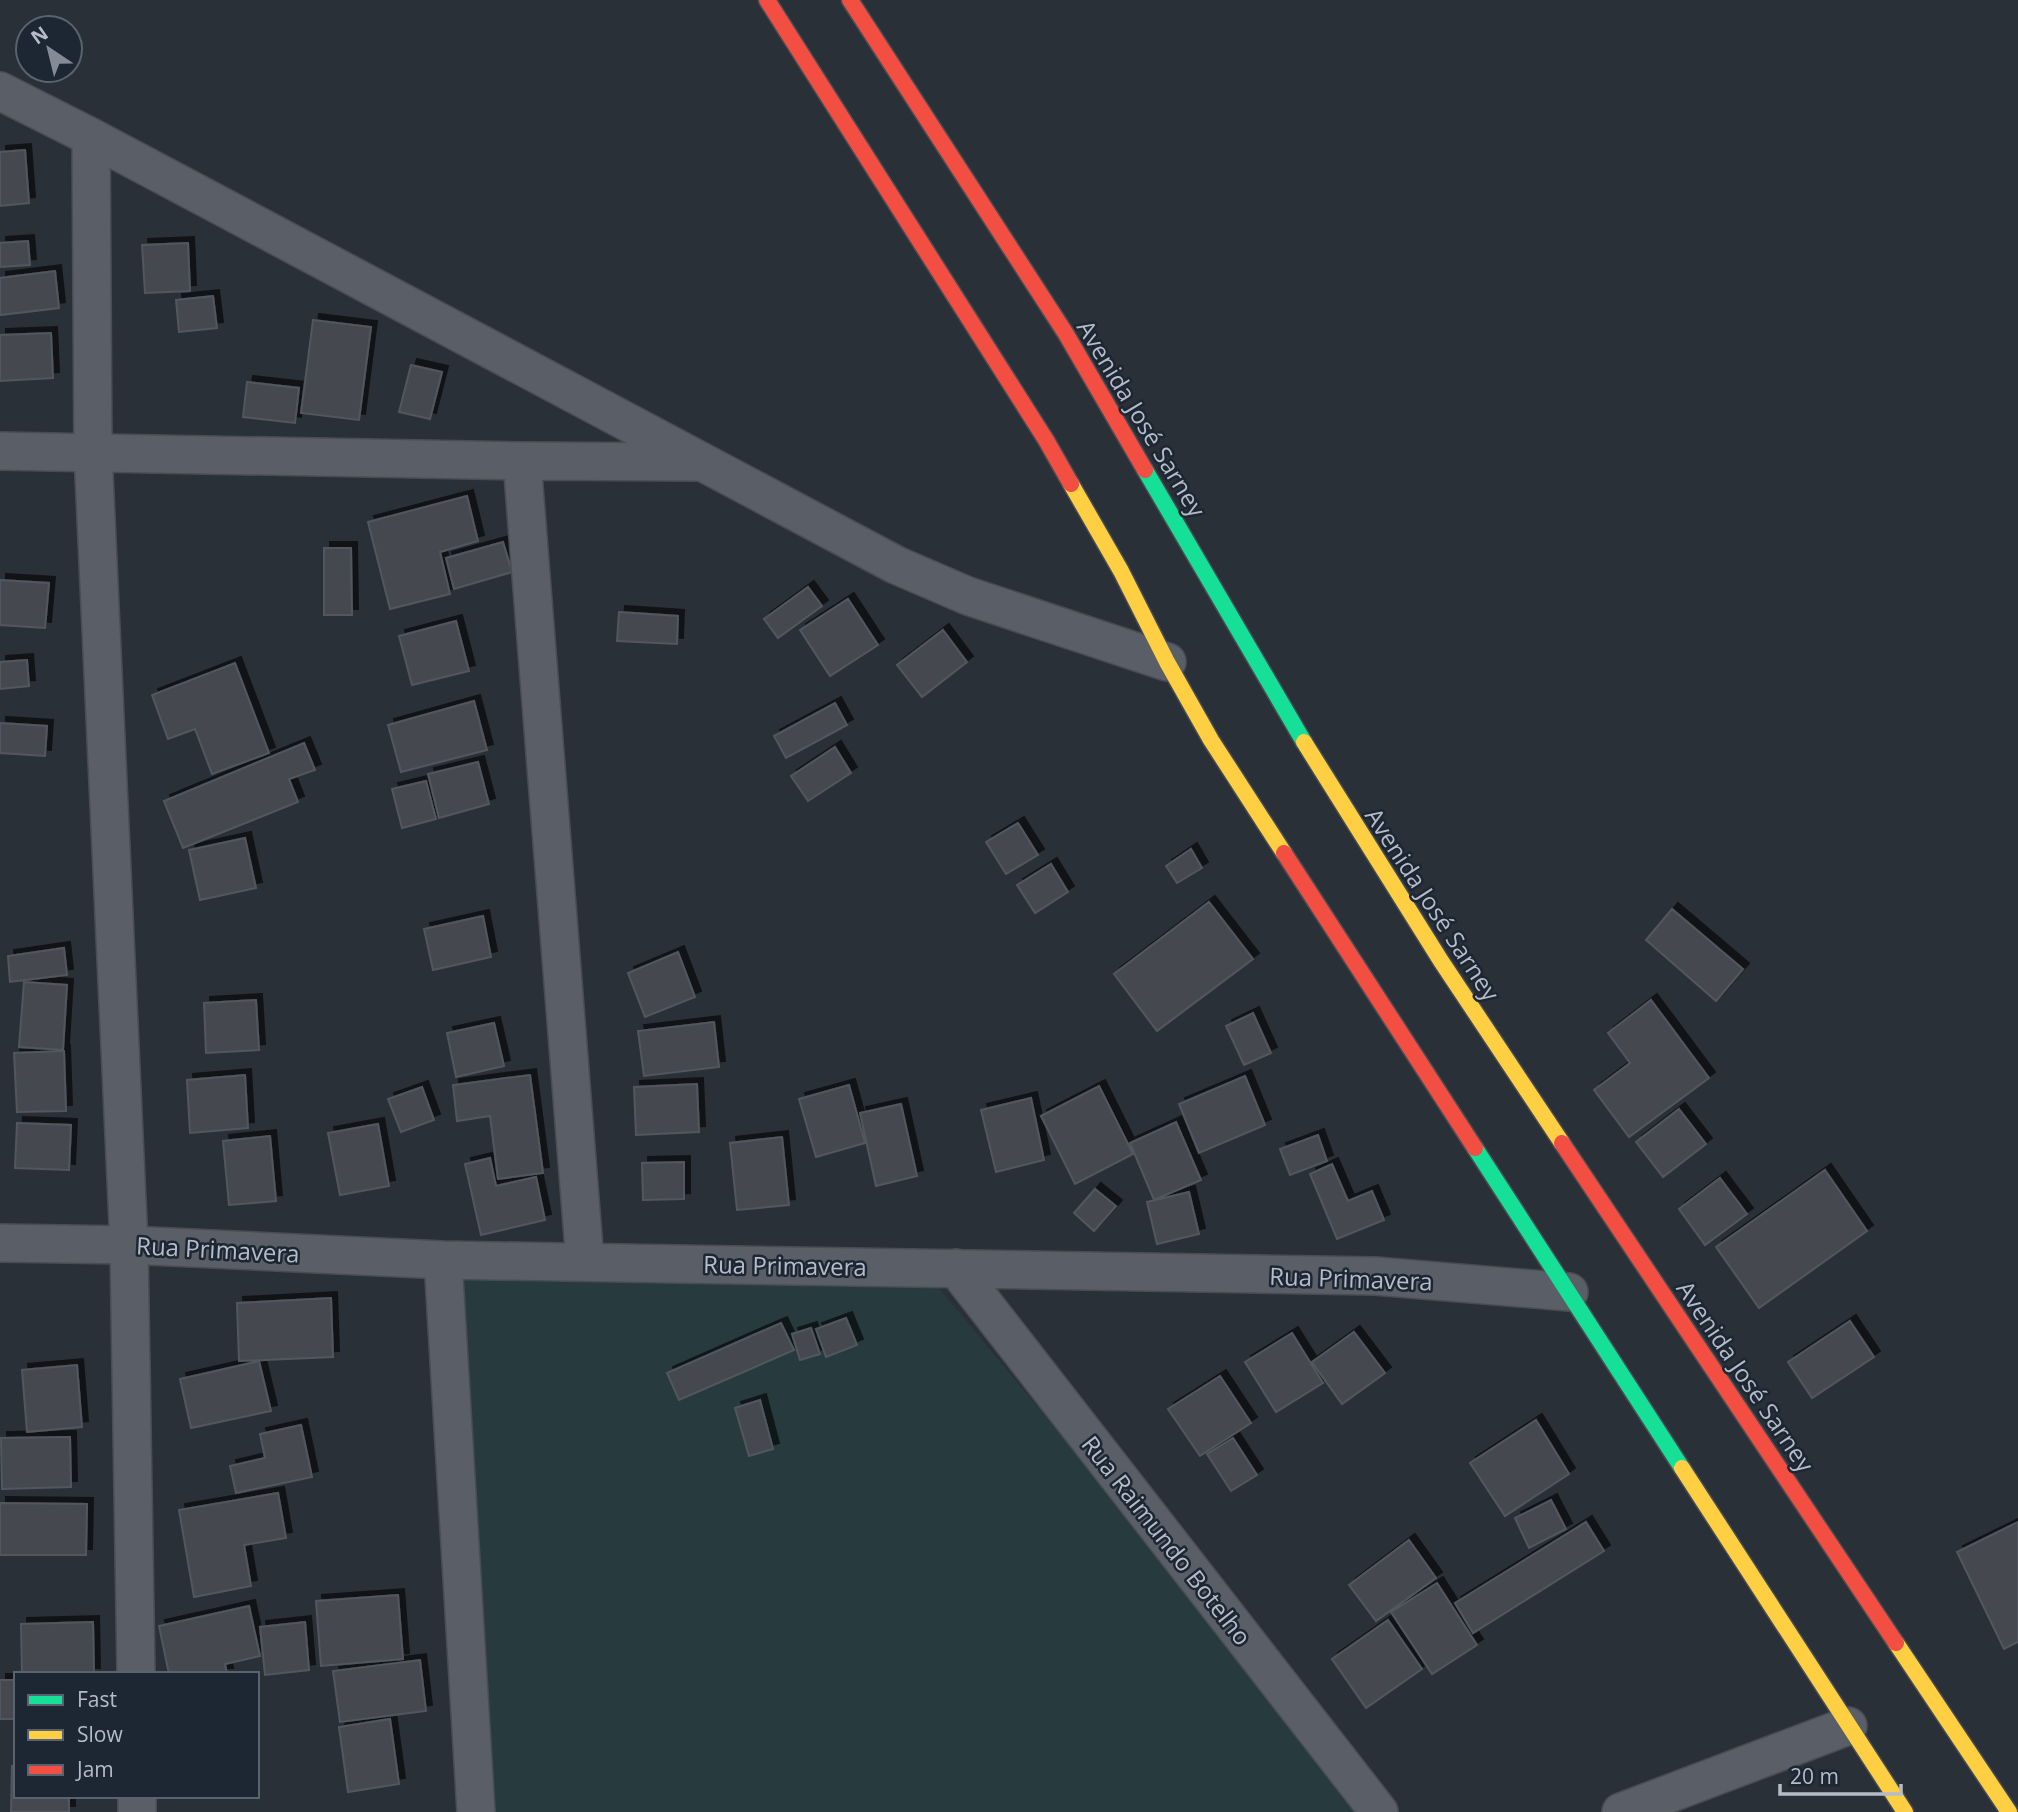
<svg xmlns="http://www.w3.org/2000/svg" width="2018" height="1812" viewBox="0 0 2018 1812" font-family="'Open Sans',sans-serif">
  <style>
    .green { fill: #273a3e }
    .building { fill: #444950; stroke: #52575f; stroke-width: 2; filter: url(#shadow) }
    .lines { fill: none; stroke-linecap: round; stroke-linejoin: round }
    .street-casing { stroke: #484c53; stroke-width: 40 }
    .fast-casing { stroke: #484c53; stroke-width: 19 }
    .slow-casing { stroke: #484c53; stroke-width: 19 }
    .jam-casing { stroke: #484c53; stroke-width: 19 }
    .street { stroke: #5a5e66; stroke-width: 37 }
    .fast { stroke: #16e098; stroke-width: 16 }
    .slow { stroke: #ffcf43; stroke-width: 16 }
    .jam { stroke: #f24e42; stroke-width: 16 }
    .labels { text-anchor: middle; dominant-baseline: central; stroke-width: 5; stroke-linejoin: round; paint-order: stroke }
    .street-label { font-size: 24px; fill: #b4bcc9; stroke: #1d2633 }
  </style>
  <defs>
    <filter id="shadow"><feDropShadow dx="6" dy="-6" stdDeviation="0" flood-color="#0009"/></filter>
  </defs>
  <rect width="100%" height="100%" fill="#2a3038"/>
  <!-- green -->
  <path class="green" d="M443 1260 922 1268 1376 1812H476Z"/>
  <!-- building -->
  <path class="building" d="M25 150 29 203 0 206V152Z
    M28 241 30 265 0 267V243Z
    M188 243 190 291 145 293 142 245Z
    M55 271 59 308 0 315V278Z
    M213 296 217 328 179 332 176 300Z
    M313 320 371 327 359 420 301 413Z
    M51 333 53 378 0 381V335Z
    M411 365 442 372 430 419 399 412Z
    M247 382 299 388 295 423 243 417Z
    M467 496 478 541 440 552 450 594 390 609 368 522Z
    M503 542 512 572 454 589 446 558Z
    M324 548H351L352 615H324Z
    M0 580 49 583 45 628 0 625Z
    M808 587 822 606 778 638 764 619Z
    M848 599 878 645 830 676 800 630Z
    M619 612 678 616 677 644 617 641Z
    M456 621 469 671 412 685 399 636Z
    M943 630 967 662 922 697 897 665Z
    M27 660 29 686 0 689V662Z
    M235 663 269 753 212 774 195 729 168 739 152 695Z
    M474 701 487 750 401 772 388 725Z
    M835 703 847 725 786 758 774 736Z
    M0 723 47 726 45 756 0 753Z
    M304 743 315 770 289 779 298 802 183 848 164 801Z
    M835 747 851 773 808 801 791 776Z
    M478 762 489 804 439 818 428 774Z
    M426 781 436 819 402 828 392 789Z
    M1018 823 1038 855 1006 874 986 842Z
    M245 838 256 888 200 900 189 850Z
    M1191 849 1202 868 1177 883 1166 866Z
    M1051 864 1068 892 1035 913 1017 885Z
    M1209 902 1253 959 1157 1031 1114 974Z
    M1672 909 1743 969 1716 1001 1646 940Z
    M483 916 491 957 433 970 424 929Z
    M64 948 67 975 10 982 8 956Z
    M678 952 695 997 645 1017 628 973Z
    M24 982 67 985 63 1050 19 1047Z
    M256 1000 259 1050 206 1053 204 1003Z
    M1651 1000 1709 1078 1629 1137 1594 1090 1630 1063 1608 1033Z
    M1253 1013 1271 1053 1244 1065 1226 1026Z
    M714 1022 719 1067 644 1076 638 1031Z
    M494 1023 504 1066 456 1077 447 1033Z
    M64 1051 66 1111 17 1112 14 1053Z
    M245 1075 248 1128 190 1133 187 1080Z
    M530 1075 543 1173 498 1179 490 1116 457 1121 453 1085Z
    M1245 1076 1265 1125 1199 1153 1179 1104Z
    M697 1084 699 1132 636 1135 634 1087Z
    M849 1085 865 1143 816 1157 799 1099Z
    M1099 1086 1133 1154 1075 1184 1041 1116Z
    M422 1087 434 1120 401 1132 388 1099Z
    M1031 1098 1044 1160 996 1172 981 1110Z
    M901 1104 917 1176 876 1186 860 1113Z
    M1679 1109 1706 1144 1663 1177 1636 1142Z
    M1176 1122 1201 1180 1154 1200 1130 1143Z
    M17 1123 71 1125 69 1170 15 1168Z
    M378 1124 389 1186 340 1195 328 1133Z
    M1318 1135 1327 1161 1290 1175 1280 1149Z
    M270 1136 276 1201 229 1205 223 1141Z
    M782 1137 789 1205 737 1210 730 1143Z
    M490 1158 496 1186 536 1177 545 1220 481 1235 465 1164Z
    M684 1162V1199L643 1200 642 1163Z
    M1332 1164 1348 1201 1372 1191 1384 1220 1337 1239 1310 1174Z
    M1825 1170 1867 1231 1759 1308 1716 1247Z
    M1720 1178 1747 1214 1705 1245 1679 1209Z
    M1095 1189 1116 1206 1094 1231 1074 1213Z
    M1189 1192 1199 1234 1157 1244 1147 1202Z
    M331 1298 333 1357 239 1361 237 1303Z
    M846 1318 857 1345 826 1357 816 1329Z
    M1850 1321 1874 1357 1812 1398 1788 1362Z
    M781 1323 794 1350 679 1400 667 1373Z
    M811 1328 820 1354 800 1360 792 1334Z
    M1354 1332 1385 1373 1342 1404 1312 1362Z
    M1292 1333 1323 1383 1276 1412 1245 1362Z
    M259 1361 271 1411 191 1428 180 1379Z
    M77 1365 82 1427 27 1432 22 1370Z
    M1220 1376 1251 1423 1200 1456 1168 1409Z
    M760 1400 773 1449 749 1456 735 1408Z
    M1536 1420 1569 1474 1505 1516 1470 1463Z
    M301 1425 312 1477 236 1493 230 1466 265 1458 260 1434Z
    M70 1437 71 1487 2 1489 1 1438Z
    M1233 1438 1257 1475 1231 1491 1207 1454Z
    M278 1493 286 1538 244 1545 251 1586 194 1597 179 1510Z
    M1551 1500 1566 1529 1529 1548 1515 1518Z
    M0 1503 87 1504 86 1555H0Z
    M1586 1522 1604 1551 1473 1633 1455 1603Z
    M2018 1522V1642L2004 1649 1957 1552Z
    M1409 1540 1436 1578 1376 1621 1349 1585Z
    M1437 1583 1477 1645 1432 1674 1391 1612Z
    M398 1595 403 1659 321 1666 316 1601Z
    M249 1606 260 1656 225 1664 227 1674H169L159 1626Z
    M1388 1620 1422 1669 1366 1708 1332 1659Z
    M93 1622 94 1674H22L21 1624Z
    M305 1622 309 1670 265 1675 260 1627Z
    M420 1660 426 1711 340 1722 333 1671Z
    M0 1680H16V1719H0Z
    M390 1719 399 1784 348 1792 339 1727Z
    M12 1766H16V1796H69V1812H11Z"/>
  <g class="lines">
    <defs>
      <path id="street" d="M0 91 91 137 896 565 968 596 1167 662
        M91 137 93 452 129 1245 136 1674
        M0 451 522 461 697 462
        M522 461 585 1262
        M0 1243 129 1245 443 1260 1375 1276 1569 1292
        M443 1260 476 1812
        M956 1268 1379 1812
        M137 1796V1812
        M1621 1812 1848 1726"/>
      <path id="fast" d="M1145 470 1304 742
        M1475 1148 1682 1468"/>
      <path id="slow" d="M1071 484 1121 571 1167 662 1211 740 1284 853
        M1304 742 1441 961 1562 1143
        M1682 1468 1905 1812
        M1896 1643 2009 1812"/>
      <path id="jam" d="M767 0 1046 440 1071 484
        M850 0 1066 334 1145 470
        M1284 853 1475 1148
        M1562 1143 1896 1643"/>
    </defs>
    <!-- street casing -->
    <use href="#street" class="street-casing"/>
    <!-- fast casing -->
    <use href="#fast" class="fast-casing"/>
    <!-- slow casing -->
    <use href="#slow" class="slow-casing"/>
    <!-- jam casing -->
    <use href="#jam" class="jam-casing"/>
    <!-- street -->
    <use href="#street" class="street"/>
    <!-- fast -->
    <use href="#fast" class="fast"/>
    <!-- slow -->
    <use href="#slow" class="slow"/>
    <!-- jam -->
    <use href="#jam" class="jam"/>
  </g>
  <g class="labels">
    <!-- street labels -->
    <g class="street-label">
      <text transform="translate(1142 418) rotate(59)">Avenida José Sarney</text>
      <text transform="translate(1433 904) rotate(57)">Avenida José Sarney</text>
      <text transform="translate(218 1249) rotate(3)">Rua Primavera</text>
      <text transform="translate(785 1265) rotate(1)">Rua Primavera</text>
      <text transform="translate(1351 1278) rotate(2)">Rua Primavera</text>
      <text transform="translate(1746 1376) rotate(56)">Avenida José Sarney</text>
      <text transform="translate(1167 1540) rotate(52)">Rua Raimundo Botelho</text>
    </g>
  </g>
  <!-- legend -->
  <rect x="14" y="1672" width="245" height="126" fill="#1d2633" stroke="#59626f" stroke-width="2"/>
  <rect x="28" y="1695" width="35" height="10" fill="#16e098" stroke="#59626f" stroke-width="2"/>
  <text x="77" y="1707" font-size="21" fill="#b4bcc9">Fast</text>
  <rect x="28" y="1730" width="35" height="10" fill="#ffcf43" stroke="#59626f" stroke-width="2"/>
  <text x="77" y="1742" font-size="21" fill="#b4bcc9">Slow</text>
  <rect x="28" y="1765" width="35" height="10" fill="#f24e42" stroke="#59626f" stroke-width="2"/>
  <text x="77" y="1777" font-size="21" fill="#b4bcc9">Jam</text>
  <!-- north arrow -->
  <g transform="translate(49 49) rotate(325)"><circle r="33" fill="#1d2633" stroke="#59626f" stroke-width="2"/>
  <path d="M0-5L12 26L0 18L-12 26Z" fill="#848b96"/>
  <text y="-10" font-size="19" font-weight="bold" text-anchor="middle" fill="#b4bcc9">N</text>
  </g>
  <!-- scale -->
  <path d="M1780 1784v10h121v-10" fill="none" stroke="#b4bcc9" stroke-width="3.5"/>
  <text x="1790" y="1784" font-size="21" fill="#b4bcc9" stroke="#1d2633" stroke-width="5" paint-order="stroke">20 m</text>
</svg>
